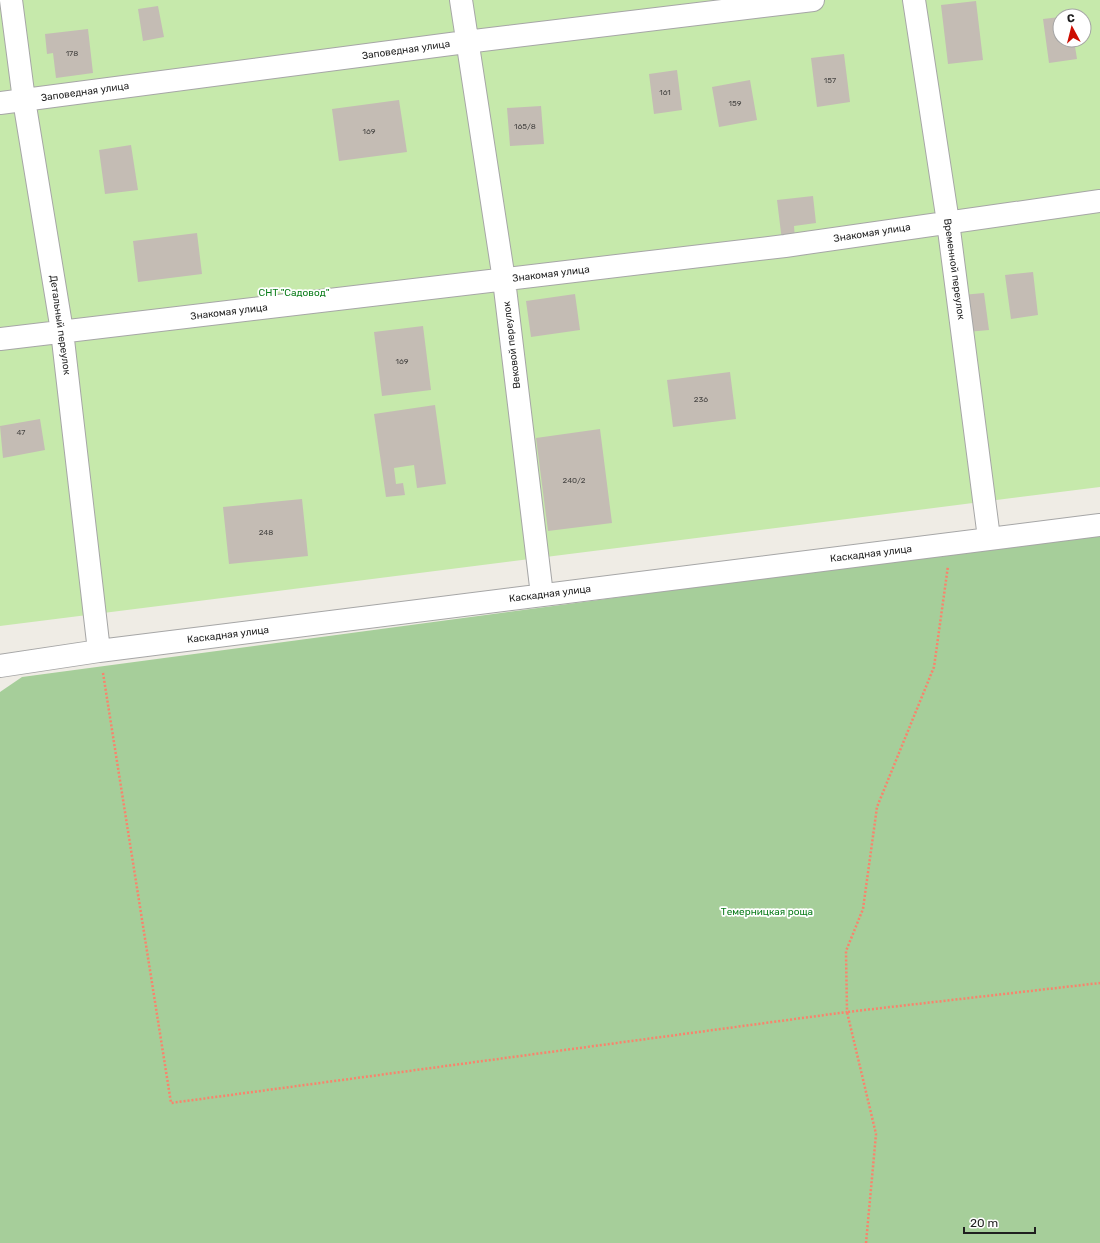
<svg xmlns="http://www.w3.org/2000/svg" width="1100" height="1243" viewBox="0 0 1100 1243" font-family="Rubik,sans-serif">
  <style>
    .grass { fill: #c6e9ab; fill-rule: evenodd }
    .forest { fill: #a6ce9a }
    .building { fill: #c4bcb4 }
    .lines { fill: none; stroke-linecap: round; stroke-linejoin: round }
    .minor-casing { stroke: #a6a6a6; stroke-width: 24 }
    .path { stroke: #f9836c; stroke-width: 2.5; stroke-dasharray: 2 2; stroke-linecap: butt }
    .minor { stroke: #fff; stroke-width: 22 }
    .labels { text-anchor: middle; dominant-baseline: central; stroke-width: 3.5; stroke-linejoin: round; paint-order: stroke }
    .number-label { font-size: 8px; fill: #484644 }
    .street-label { font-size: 10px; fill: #1f1f1f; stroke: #fff }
    .park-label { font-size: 10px; fill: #0c7d1c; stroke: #fff }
  </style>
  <rect width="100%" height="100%" fill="#efece5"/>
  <!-- grass -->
  <path class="grass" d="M0 0H1100V487L0 626ZM1060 16H1084V40H1060Z"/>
  <!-- forest -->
  <path class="forest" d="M1100 533V1243H0V692L22 677Z"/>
  <!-- building -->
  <path class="building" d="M976 1 983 60 948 64 941 5Z
    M158 6 164 37 143 41 138 9Z
    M1060 17V40H1074L1077 59 1049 63 1043 19Z
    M88 29 93 73 56 78 53 53 47 54 45 34Z
    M844 54 850 102 817 107 811 58Z
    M677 70 682 110 654 114 649 74Z
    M750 80 757 120 719 127 712 87Z
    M399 100 407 152 339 161 332 109Z
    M541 106 544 144 510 146 507 108Z
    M131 145 138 190 105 194 99 150Z
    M813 196 816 223 794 226 795 239 782 241 777 200Z
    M197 233 202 274 138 282 133 241Z
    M1033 272 1038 315 1011 319 1005 275Z
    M984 293 989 330 967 332 962 295Z
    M575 294 580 330 531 337 526 301Z
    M423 326 431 390 382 396 374 332Z
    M730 372 736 419 673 427 667 380Z
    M435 405 446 484 417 488 414 465 394 468 396 484 403 483 405 495 386 497 374 414Z
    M40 419 45 450 3 458 0 426Z
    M600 429 612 523 548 531 536 438Z
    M302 499 308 556 229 564 223 507Z"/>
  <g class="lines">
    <defs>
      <path id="minor" d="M11 0 24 100 62 331 99 651
        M461 0 504 280 542 595
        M914 0 948 222 989 538
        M0 103 466 42 813 0
        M0 339 785 246 1100 201
        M0 666 99 651 1100 525"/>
    </defs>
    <!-- minor casing -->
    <use href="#minor" class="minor-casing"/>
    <!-- path -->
    <path class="path" d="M103 673 171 1103 847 1012 846 951 863 909 877 807 934 667 948 566
      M866 1243 876 1134 847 1012 1100 983"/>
    <!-- minor -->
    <use href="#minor" class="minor"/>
  </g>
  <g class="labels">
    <!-- number labels -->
    <g class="number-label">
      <text x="72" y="53">178</text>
      <text x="830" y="80">157</text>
      <text x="665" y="92">161</text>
      <text x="735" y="103">159</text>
      <text x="525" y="126">165/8</text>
      <text x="369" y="131">169</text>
      <text x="402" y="361">169</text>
      <text x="701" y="399">236</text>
      <text x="21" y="432">47</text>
      <text x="574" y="480">240/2</text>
      <text x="266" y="532">248</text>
    </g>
    <!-- street labels -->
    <g class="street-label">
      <text transform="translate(406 50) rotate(-8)">Заповедная улица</text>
      <text transform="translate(85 92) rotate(-8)">Заповедная улица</text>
      <text transform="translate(872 233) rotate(-9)">Знакомая улица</text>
      <text transform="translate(954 269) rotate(82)">Временной переулок</text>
      <text transform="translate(551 274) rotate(-7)">Знакомая улица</text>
      <text transform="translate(229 312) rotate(-7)">Знакомая улица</text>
      <text transform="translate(60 325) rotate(82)">Детальный переулок</text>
      <text transform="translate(512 345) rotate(-97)">Вековой переулок</text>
      <text transform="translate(871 554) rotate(-7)">Каскадная улица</text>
      <text transform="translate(550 594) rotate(-7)">Каскадная улица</text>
      <text transform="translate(228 635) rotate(-7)">Каскадная улица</text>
    </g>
    <!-- park labels -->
    <g class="park-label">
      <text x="294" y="293">СНТ "Садовод"</text>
      <text x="767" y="912">Темерницкая роща</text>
    </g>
  </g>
  <!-- north arrow -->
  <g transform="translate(1072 28) rotate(353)"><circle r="19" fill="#ffffff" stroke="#a5a5a5"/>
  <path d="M0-3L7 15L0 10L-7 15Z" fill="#cc0d01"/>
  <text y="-6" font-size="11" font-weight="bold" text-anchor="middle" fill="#1f1f1f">С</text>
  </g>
  <!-- scale -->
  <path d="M964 1227v6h71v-6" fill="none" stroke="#1f1f1f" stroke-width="2"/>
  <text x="970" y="1227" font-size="12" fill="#1f1f1f" stroke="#ffffff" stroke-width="3" paint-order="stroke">20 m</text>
</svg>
